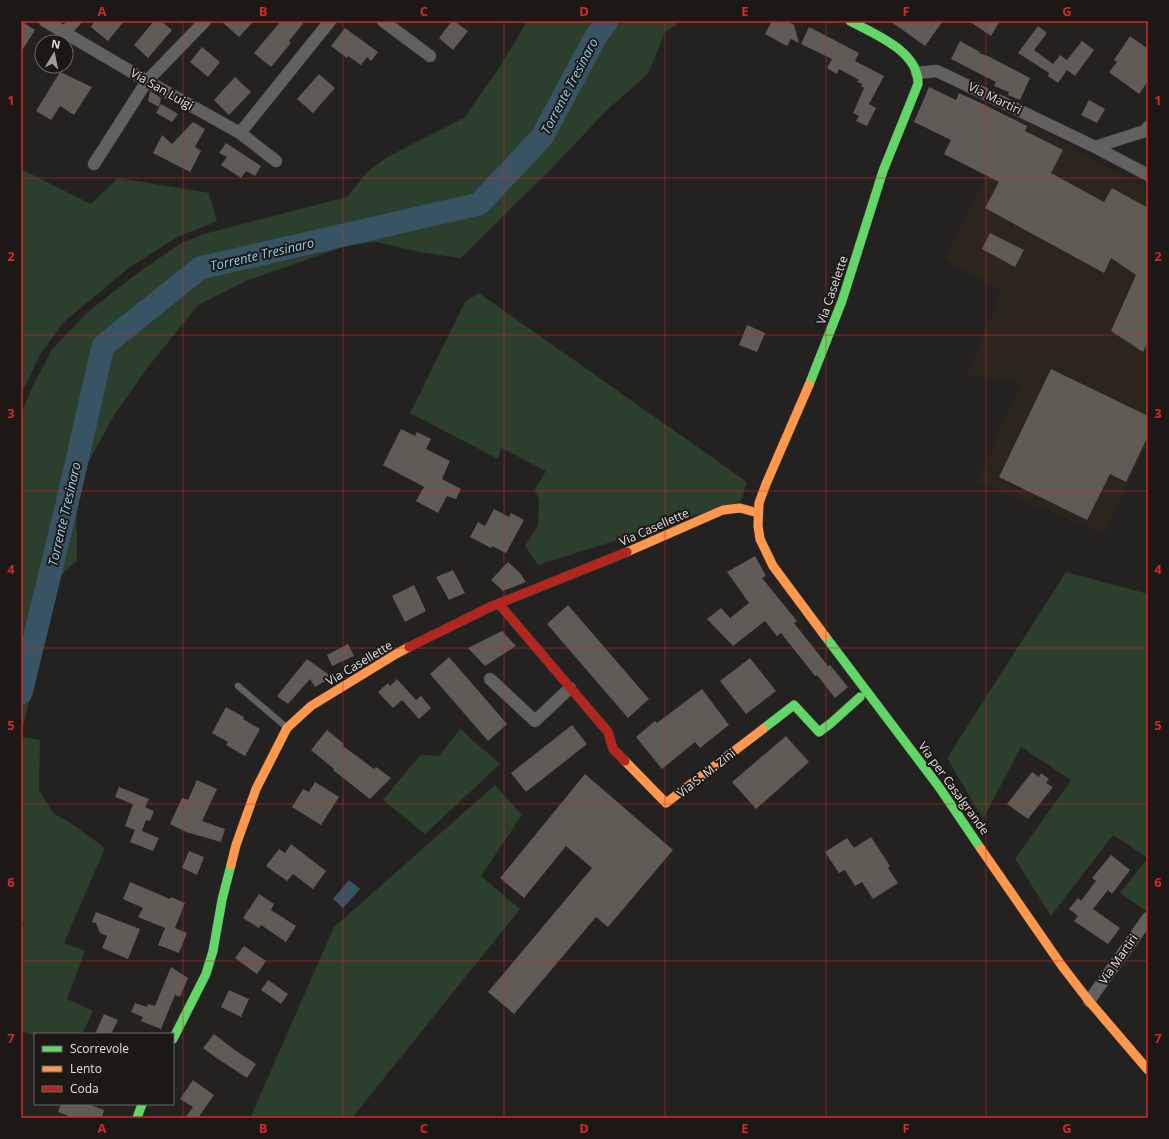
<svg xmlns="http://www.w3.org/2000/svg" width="1169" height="1139" viewBox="0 0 1169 1139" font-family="'Open Sans',sans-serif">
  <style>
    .built { fill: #2c251e }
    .green { fill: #2c3e2c }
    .water { fill: #385464 }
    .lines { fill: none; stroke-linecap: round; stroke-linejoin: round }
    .river { stroke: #385464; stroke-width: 23 }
    .building { fill: #605b55 }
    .lane-casing { stroke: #3f3e3d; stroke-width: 7 }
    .street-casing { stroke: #3f3e3d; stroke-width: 13 }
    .fast-casing { stroke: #3f3e3d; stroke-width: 10 }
    .slow-casing { stroke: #3f3e3d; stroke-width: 10 }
    .jam-casing { stroke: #3f3e3d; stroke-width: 10 }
    .lane { stroke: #636160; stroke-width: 6 }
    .street { stroke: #636160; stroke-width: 12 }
    .fast { stroke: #63d668; stroke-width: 9 }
    .slow { stroke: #ff974d; stroke-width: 9 }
    .jam { stroke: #b3261e; stroke-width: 9 }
    .grid { fill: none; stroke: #d62828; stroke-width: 1; stroke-opacity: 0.55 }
    .labels { text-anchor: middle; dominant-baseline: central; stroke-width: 4; stroke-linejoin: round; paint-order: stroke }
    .street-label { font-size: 12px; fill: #e3e1df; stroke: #1b1815 }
    .water-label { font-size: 13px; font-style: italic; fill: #90ccee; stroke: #1b1815 }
    .neatline { fill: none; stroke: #d62828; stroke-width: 1.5 }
    .grid-label { font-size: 13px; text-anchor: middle; font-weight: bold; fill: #d62828 }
  </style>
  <rect width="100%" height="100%" fill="#232220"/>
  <!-- built -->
  <path class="built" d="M1016 116 1148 189V441L1104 534 977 481 1021 383 967 375 1002 291 944 259Z"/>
  <!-- green -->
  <path class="green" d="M527 21H682L665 32 648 74 606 111 552 168 461 258 425 253 376 242 346 246 248 280 198 305 148 367 113 417 76 485 77 561 56 579 21 737 40 740 39 790 53 813 69 822 105 848 64 943 85 951 67 999 93 1011 82 1034H35V1036L21 1031V933L24 925 21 917V414L31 390 52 349 89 311 135 275 181 243 204 234 347 197 367 172 387 157 464 118 501 65Z
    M21 169 91 204 118 178 209 193 217 221 176 238 130 267 65 321 41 353 21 395Z
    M479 293 747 482 741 501 538 565 525 546 538 525 539 500 535 489 546 471 501 448 498 459 410 413 465 302Z
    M1066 572 1148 594V908L1146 911 1120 893 1148 858 1113 835 1051 916 1015 859 1071 780 1021 747 983 819 947 758Z
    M460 729 500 764 425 834 383 800 420 755 439 756Z
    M495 785 522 815 481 876 520 909 352 1118H250L334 927Z"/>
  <!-- water -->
  <path class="water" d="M349 880 360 889 343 908 333 899Z"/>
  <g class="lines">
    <!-- river -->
    <path class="river" d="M21 693 67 504 103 346 200 268 479 204 542 137 596 36 607 21"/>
  </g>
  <!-- building -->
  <path class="building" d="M21 21 35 30 21 52Z
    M95 21H124L108 41 91 27Z
    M154 21H161L172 30 148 58 134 45Z
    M221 21H254L239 37Z
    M281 21H305L289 41 291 43 271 67 254 53Z
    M452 21H454L468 31 453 50 439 38Z
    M772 21H787L794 25 799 43 791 39 787 46 765 34Z
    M890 21H943L925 46Z
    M969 21H1000L991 36Z
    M1038 26 1047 33 1034 50 1053 64 1060 55 1067 60 1082 41 1094 50 1075 76 1067 70 1058 83 1048 76 1049 73 1018 53Z
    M809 27 859 53 855 61 884 76 869 104 876 108 867 126 856 121 859 116 853 113 864 88 861 86 862 84 857 82 859 80 839 69 837 74 827 68 832 59 801 44Z
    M345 28 378 52 371 61 367 57 361 65 348 56 347 58 331 46Z
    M1130 36 1148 49V81L1139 94 1109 72 1117 62 1114 60Z
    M960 41 980 52 979 53 990 57 1030 78 1020 100 1008 95 1009 92 994 86 996 82 986 77 951 59Z
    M202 47 220 62 208 77 190 62Z
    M60 72 92 87 74 115 60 106 51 120 36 111Z
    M319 74 335 88 313 113 297 99Z
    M235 77 251 92 229 115 214 100Z
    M929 87 956 100 959 93 985 105 1027 126 1025 131 1063 150 1051 173 1104 202 1112 188 1148 208V342L1143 352 1111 331 1136 275 1111 258 1104 273 985 208 999 182 944 154 951 140 914 122Z
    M150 91 161 98 159 107 148 101Z
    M1089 100 1105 109 1097 123 1081 115Z
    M161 104 178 114 172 122 156 113Z
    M193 122 205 129 195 147 201 151 190 172 153 153 162 135 172 144Z
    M226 143 261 166 255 176 246 171 241 178 221 165 227 157 219 153Z
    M990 233 1024 250 1015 267 982 249Z
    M747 325 765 333 757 352 739 345Z
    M1051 369 1148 416V436L1126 482 1110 474 1087 520 999 477Z
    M401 429 415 436 417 432 431 439 426 449 450 461 442 479 461 489 456 499 447 496 438 513 416 501 424 487 383 465Z
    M494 509 509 517 511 513 524 520 506 553 492 546 491 548 470 537 478 522 485 526Z
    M755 556 766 576 762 578 797 621 794 623 828 666 830 665 848 687 835 698 817 675 815 676 781 633 777 636 765 621 733 646 707 619 721 608 730 618 749 603 727 572Z
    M508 562 520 573 526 582 503 591 491 580Z
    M453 570 465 593 449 600 436 577Z
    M414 585 426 611 405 622 392 596Z
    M568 605 649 699 628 718 547 624Z
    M502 631 516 646 485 666 468 648Z
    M348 644 354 656 332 666 327 655Z
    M449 657 507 724 488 741 430 674Z
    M750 658 776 691 746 714 720 681Z
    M307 659 332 677 315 687 310 679 288 704 277 696Z
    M397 679 416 700 421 696 431 708 419 719 402 700 393 708 378 692 388 683 390 686Z
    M702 689 729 725 700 748 695 742 662 769 636 737 655 721 657 723Z
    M226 707 244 717 243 719 260 729 245 756 226 745 228 742 212 733Z
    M572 725 587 744 526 792 511 773Z
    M327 730 344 744 343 746 374 769 376 767 391 778 370 799 333 770 334 769 311 750Z
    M786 736 809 762 756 809 732 782Z
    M1032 772 1039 777 1041 773 1049 779 1046 783 1053 787 1028 819 1007 804Z
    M585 774 673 850 608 927 596 917 514 1014 488 992 592 868 566 846 524 898 500 878Z
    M197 780 217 789 202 821 225 829 221 842 186 832 170 824 182 798 188 800Z
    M315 782 339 797 321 825 292 807 303 789 309 792Z
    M119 787 149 799 145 807 154 811 150 821 146 820 142 831 159 838 153 851 130 842 135 830 125 826 133 804 115 797Z
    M871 837 890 866 888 868 898 883 873 899 862 882 855 886 845 870 839 873 825 852 847 838 854 848Z
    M291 844 326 871 313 889 293 874 287 881 266 866 279 849 285 853Z
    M189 851 204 857 197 875 182 868Z
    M1111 855 1130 870 1112 894 1108 890 1093 909 1120 928 1108 944 1074 921 1078 916 1069 909 1078 898 1081 901 1096 881 1092 878Z
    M130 882 170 899 171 897 185 903 175 928 187 933 179 953 158 945 165 928 138 917 143 908 123 899Z
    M259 894 274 904 271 910 296 926 286 942 261 925 259 928 243 918Z
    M96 912 140 929 128 959 102 948 107 936 100 933 96 923 92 922Z
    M244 946 266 961 257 974 235 958Z
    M171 967 188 978 180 997 175 995 161 1029 141 1021 143 1017 131 1012 135 1003 147 1007 148 1004 155 1006Z
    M268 980 288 994 281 1004 261 990Z
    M229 990 249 999 241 1017 221 1007Z
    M104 1014 118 1020 111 1034H95Z
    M214 1034 236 1051 256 1064 247 1078 215 1057 203 1048Z
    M193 1080 214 1095 198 1118H185L193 1107 180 1099Z
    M61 1104H88L104 1110 102 1118H73L58 1112Z"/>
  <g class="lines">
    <defs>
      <path id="lane" d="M238 686 286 727"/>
      <path id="street" d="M45 21 147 81 240 133 276 161
        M383 21 430 56
        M65 32 75 21
        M917 73 937 71 1095 147 1148 175
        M240 133 330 21
        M1095 147 1145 131 1148 127
        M94 164 147 81 205 21
        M490 679 535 721 570 688
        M1089 1001 1148 918"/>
      <path id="fast" d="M809 385 842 301 883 171 918 84C919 51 874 34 850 21
        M825 636 939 787 981 849
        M763 729 794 705 819 732 830 724 860 697
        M173 1039 206 974 213 951 222 900 231 865
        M137 1118 142 1104"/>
      <path id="slow" d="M809 385 766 484 759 503 758 526 760 539 773 566 825 636
        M627 552 723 510 740 508 758 513
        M625 761 666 803 763 729
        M981 849 1062 966 1089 1001 1148 1070
        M231 865 236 845 256 789 287 728 311 706 396 654 409 647"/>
      <path id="jam" d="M499 604 608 732 613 749 625 761
        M409 647 490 607 627 552"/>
    </defs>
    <!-- lane casing -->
    <use href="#lane" class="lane-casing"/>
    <!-- street casing -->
    <use href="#street" class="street-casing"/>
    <!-- fast casing -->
    <use href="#fast" class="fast-casing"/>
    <!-- slow casing -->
    <use href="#slow" class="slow-casing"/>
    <!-- jam casing -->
    <use href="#jam" class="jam-casing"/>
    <!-- lane -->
    <use href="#lane" class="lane"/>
    <!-- street -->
    <use href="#street" class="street"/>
    <!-- fast -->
    <use href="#fast" class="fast"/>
    <!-- slow -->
    <use href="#slow" class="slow"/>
    <!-- jam -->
    <use href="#jam" class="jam"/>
  </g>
  <!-- grid -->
  <path class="grid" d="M183 21V1118M343 21V1118M504 21V1118M665 21V1118M826 21V1118M986 21V1118M21 178H1148M21 335H1148M21 491H1148M21 648H1148M21 804H1148M21 961H1148"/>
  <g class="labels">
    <!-- street labels -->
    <g class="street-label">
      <text transform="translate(162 89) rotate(30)">Via San Luigi</text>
      <text transform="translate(995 98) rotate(26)">Via Martiri</text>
      <text transform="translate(832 290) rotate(-71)">Via Caselette</text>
      <text transform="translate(654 527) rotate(-24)">Via Casellette</text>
      <text transform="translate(359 663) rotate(-31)">Via Casellette</text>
      <text transform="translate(706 773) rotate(-38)">Via S. M. Zini</text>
      <text transform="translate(954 788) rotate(54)">Via per Casalgrande</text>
      <text transform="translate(1118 959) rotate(-55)">Via Martiri</text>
    </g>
    <!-- water labels -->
    <g class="water-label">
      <text transform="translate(569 86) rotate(-62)">Torrente Tresinaro</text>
      <text transform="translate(262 254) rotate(-13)">Torrente Tresinaro</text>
      <text transform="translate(64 514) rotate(-77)">Torrente Tresinaro</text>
    </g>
  </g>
  <!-- border -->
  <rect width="1169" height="1139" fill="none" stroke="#1b1815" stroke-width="44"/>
  <!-- legend -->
  <rect x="34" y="1033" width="140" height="72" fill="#1b1815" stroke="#6b6866"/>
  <rect x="42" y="1046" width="20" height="6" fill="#63d668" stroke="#6b6866"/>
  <text x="70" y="1053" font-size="12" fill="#e3e1df">Scorrevole</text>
  <rect x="42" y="1066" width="20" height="6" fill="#ff974d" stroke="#6b6866"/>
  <text x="70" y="1073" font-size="12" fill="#e3e1df">Lento</text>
  <rect x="42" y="1086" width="20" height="6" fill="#b3261e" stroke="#6b6866"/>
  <text x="70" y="1093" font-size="12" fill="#e3e1df">Coda</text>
  <!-- north arrow -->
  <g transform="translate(54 54) rotate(10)"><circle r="19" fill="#1b1815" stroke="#6b6866"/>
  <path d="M0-3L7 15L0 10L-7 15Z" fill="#a09e9c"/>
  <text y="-6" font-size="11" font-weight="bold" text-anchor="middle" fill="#e3e1df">N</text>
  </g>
  <rect x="22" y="22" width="1125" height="1095" class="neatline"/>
  <g class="grid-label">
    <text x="102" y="16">A</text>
    <text x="263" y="16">B</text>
    <text x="424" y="16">C</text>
    <text x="584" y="16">D</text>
    <text x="745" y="16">E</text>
    <text x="906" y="16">F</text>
    <text x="1067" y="16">G</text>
    <text x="11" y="105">1</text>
    <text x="1158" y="105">1</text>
    <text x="11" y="261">2</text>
    <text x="1158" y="261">2</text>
    <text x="11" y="418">3</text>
    <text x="1158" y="418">3</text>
    <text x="11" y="574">4</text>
    <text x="1158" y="574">4</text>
    <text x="11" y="730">5</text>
    <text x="1158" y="730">5</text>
    <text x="11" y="887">6</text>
    <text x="1158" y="887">6</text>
    <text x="11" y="1043">7</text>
    <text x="1158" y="1043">7</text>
    <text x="102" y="1133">A</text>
    <text x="263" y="1133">B</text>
    <text x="424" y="1133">C</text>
    <text x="584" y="1133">D</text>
    <text x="745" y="1133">E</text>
    <text x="906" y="1133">F</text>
    <text x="1067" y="1133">G</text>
  </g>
</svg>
